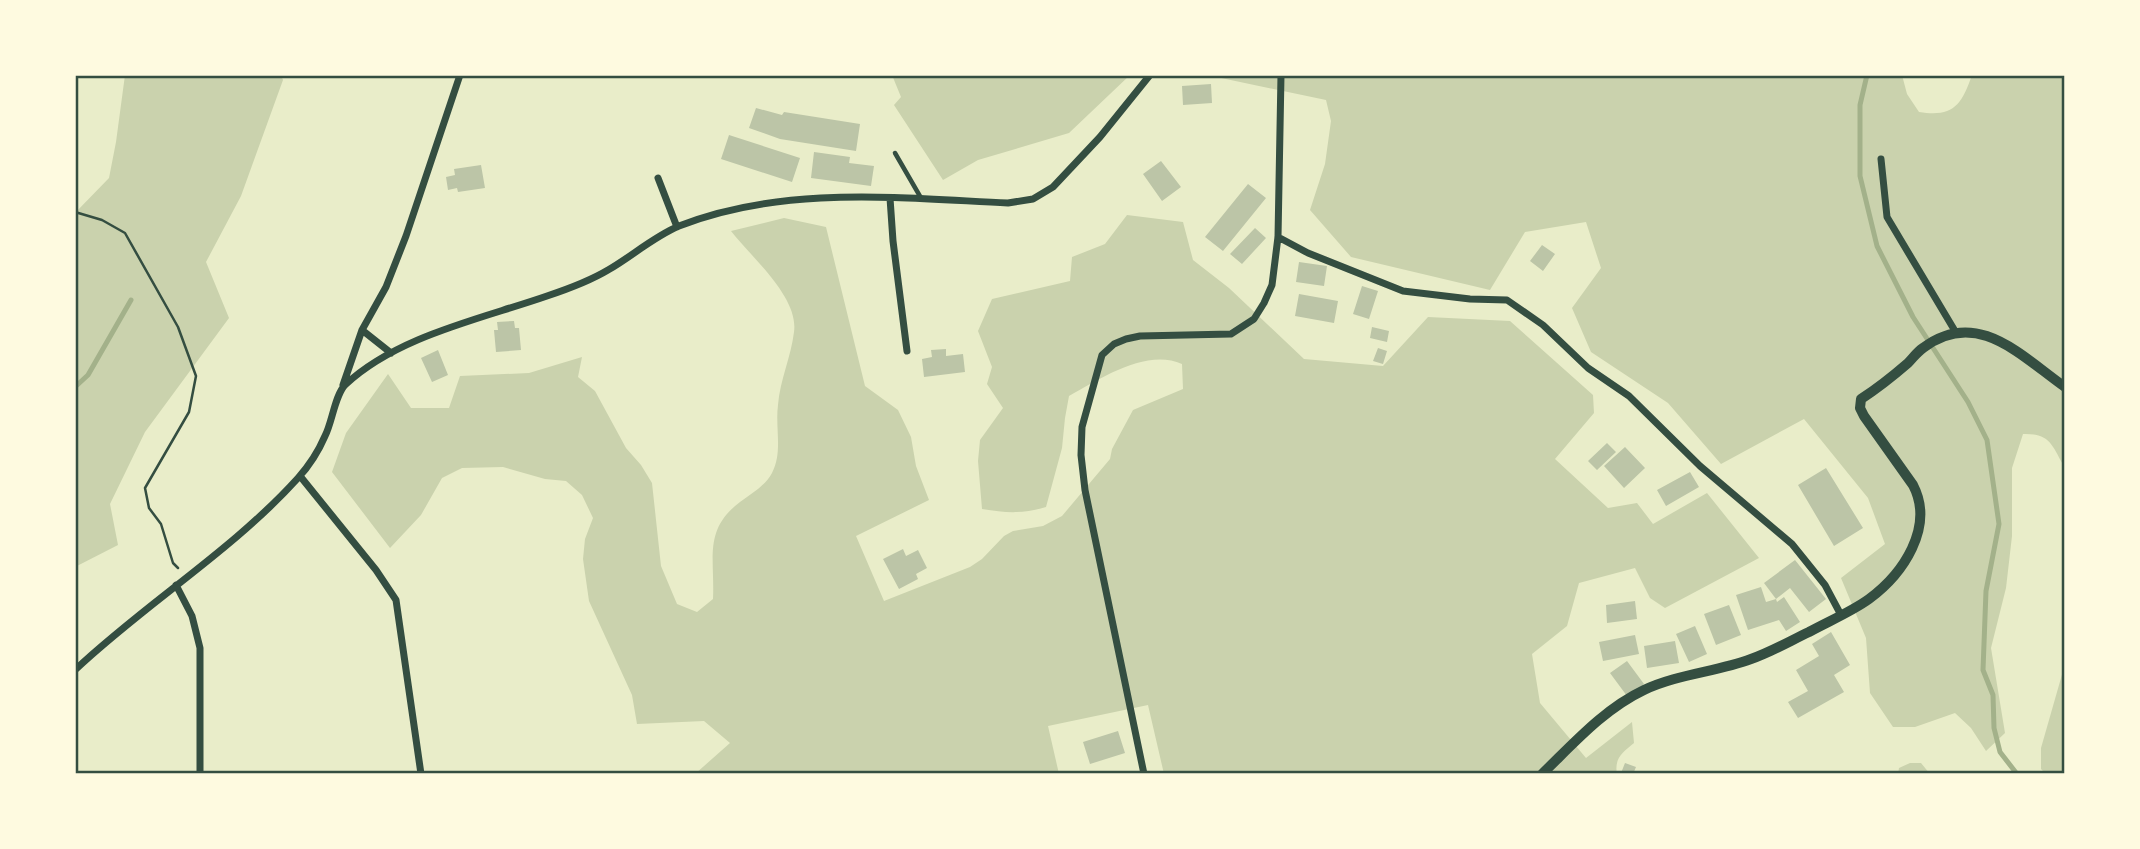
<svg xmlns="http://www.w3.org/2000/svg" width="2140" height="849" viewBox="0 0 2140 849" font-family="'Space Grotesk',sans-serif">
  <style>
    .green { fill: #cad2ad }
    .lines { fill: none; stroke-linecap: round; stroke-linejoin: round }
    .stream { stroke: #a3b18a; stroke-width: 5 }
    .building { fill: #bcc5a7 }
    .path { stroke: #344e41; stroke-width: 2.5 }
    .service { stroke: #344e41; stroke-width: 4.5 }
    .minor { stroke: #344e41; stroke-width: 7 }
    .tertiary { stroke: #344e41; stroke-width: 10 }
    .neatline { fill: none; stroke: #344e41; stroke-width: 2.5 }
  </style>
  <rect width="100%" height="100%" fill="#e9edc9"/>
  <!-- green -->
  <path class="green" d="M125 75H281L283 80 241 196 206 262 229 318 145 432 110 504 118 545 75 567V213L109 178 116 142Z
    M892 75H1130L1069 133 978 160 943 180 894 105 901 97Z
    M1207 75H1902L1907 94 1919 112C1952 117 1961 107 1972 75H2065V468C2052 446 2051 433 2023 434L2012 468V536L2006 588 1991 648 2005 733 1986 751 1971 728 1955 713 1915 727H1893L1870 693 1866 638 1841 578 1885 544 1868 498 1804 419 1721 464 1668 403 1591 352 1572 308 1601 268 1586 222 1525 232 1490 290 1351 257 1310 210 1325 164 1331 121 1326 100Z
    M1127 215 1183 222 1193 260 1229 288 1304 359 1383 366 1428 317 1510 321 1593 395 1594 413 1555 459 1608 508 1637 503 1653 524 1707 493 1759 558 1665 608 1650 598 1635 568 1579 583 1567 626 1532 654 1540 703 1586 758 1632 722 1634 743C1623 752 1614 758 1617 774H1164L1148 705 1048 726 1059 774H695L730 743 704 721 637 724 632 695 589 601 583 559 585 539 593 518 582 495 566 481 545 479 503 467 462 468 442 478 421 515 390 548 332 472 346 433 388 374 411 408H449L460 376 529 373 582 357 578 377 595 391 626 448 641 465 652 483 661 566 677 604 697 612 713 599C715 558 703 530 740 502 751 494 765 486 772 473 783 452 775 428 778 405 780 380 791 357 794 332 799 297 751 257 731 231L784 218 826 227 865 386 898 410 911 437 916 466 929 500 856 536 884 601 970 567 982 559 1004 536 1013 531 1043 526 1062 516 1110 459 1112 449 1133 410 1183 389 1182 364C1146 348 1100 379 1069 396L1065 418 1062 448 1046 507C1022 514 1007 513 982 509L978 461 980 440 1003 408 987 384 992 367 978 331 992 299 1070 281 1072 257 1105 244Z
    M2065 664V774H2046L2041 769V748Z
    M1910 763H1921L1930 774H1898L1899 768Z"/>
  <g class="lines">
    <!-- stream -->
    <path class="stream" d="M1867 75 1860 105V176L1877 246 1913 317 1968 402 1987 440 1999 524 1986 591 1983 670 1993 695 1994 728 2000 752 2017 774
      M75 387 88 375 131 300"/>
  </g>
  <!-- building -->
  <path class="building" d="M1211 84 1212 103 1183 105 1182 86Z
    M756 108 782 115 784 112 860 124 856 151 780 139 749 128Z
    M729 135 800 158 792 182 721 159Z
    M814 152 850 157 849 163 874 166 871 186 811 178Z
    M1161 161 1181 187 1162 201 1143 174Z
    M481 165 485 188 458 192 457 188 448 190 446 177 455 175 454 169Z
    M1248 184 1266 198 1223 251 1205 237Z
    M1255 228 1266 238 1242 264 1230 254Z
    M1542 245 1555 254 1543 271 1530 261Z
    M1299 262 1327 266 1324 286 1296 282Z
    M1362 286 1378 291 1369 319 1353 314Z
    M1299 294 1338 301 1334 323 1295 316Z
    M514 321 515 328H519L521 350 496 352 494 330H498L497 322Z
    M1372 327 1389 331 1387 342 1370 338Z
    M1378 348 1387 351 1383 364 1373 361Z
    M946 349V356L963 354 965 372 924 377 922 359 932 357 931 350Z
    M438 350 448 375 432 382 421 358Z
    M1607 443 1616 452 1597 470 1588 461Z
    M1625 447 1645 468 1624 488 1604 466Z
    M1826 468 1863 528 1834 546 1798 485Z
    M1690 472 1699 487 1666 506 1657 490Z
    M903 549 906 556 918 550 927 568 916 574 918 579 899 589 883 559Z
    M1795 560 1826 599 1809 612 1790 588 1776 599 1764 583Z
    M1761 587 1766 602 1776 599 1777 602 1784 597 1800 622 1786 631 1779 620 1748 630 1736 595Z
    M1635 601 1637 619 1607 623 1606 605Z
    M1729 605 1741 635 1716 645 1704 614Z
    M1695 626 1707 654 1689 662 1676 634Z
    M1831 632 1850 665 1834 675 1844 692 1798 718 1788 702 1808 691 1796 670 1819 656 1812 644Z
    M1635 635 1639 654 1603 661 1599 642Z
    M1675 641 1679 663 1647 668 1644 646Z
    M1627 661 1644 684 1627 696 1610 673Z
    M1118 731 1125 753 1090 764 1083 742Z
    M1625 763 1636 767 1633 774 1621 773Z"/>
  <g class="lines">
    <!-- path -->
    <path class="path" d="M75 212 102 220 125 233 178 327 196 376 189 412 145 488 149 508 161 524 173 563 178 568"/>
    <!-- service -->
    <path class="service" d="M895 153 921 198"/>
    <!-- minor -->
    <path class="minor" d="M1881 159 1887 217 1955 331
      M658 178 677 227
      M890 198 893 241 907 351
      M1278 237 1308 253 1403 291 1470 299 1507 300 1543 325 1588 368 1629 396 1700 466 1792 544 1825 585 1841 615
      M362 330 391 353
      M343 385 362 330 386 287 406 236 460 75
      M300 476 376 570 396 600 421 774
      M176 585 192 616 200 648V774
      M75 670C146 603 232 551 298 478 308 467 319 450 325 436 332 423 335 395 345 385 397 336 481 319 547 296 568 289 588 282 608 270 631 257 653 237 679 226 783 185 899 198 1008 203L1033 199 1053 187 1100 137 1150 75
      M1144 774 1085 490 1081 455 1082 427 1102 355 1114 344 1126 339 1140 336 1231 334 1254 319 1264 303 1272 285 1278 237 1281 75"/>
    <!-- tertiary -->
    <path class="tertiary" d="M1542 774C1574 743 1604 709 1644 690 1678 674 1716 672 1751 659 1771 652 1790 641 1809 632 1829 621 1851 612 1869 599 1903 574 1935 527 1913 485L1864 416 1860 408 1861 399C1878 388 1893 376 1908 363 1913 358 1917 352 1923 348 1977 307 2021 356 2065 387"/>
  </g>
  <!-- border -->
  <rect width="2140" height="849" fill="none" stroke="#fefae0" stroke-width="154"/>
  <rect x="77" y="77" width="1986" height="695" class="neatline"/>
</svg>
